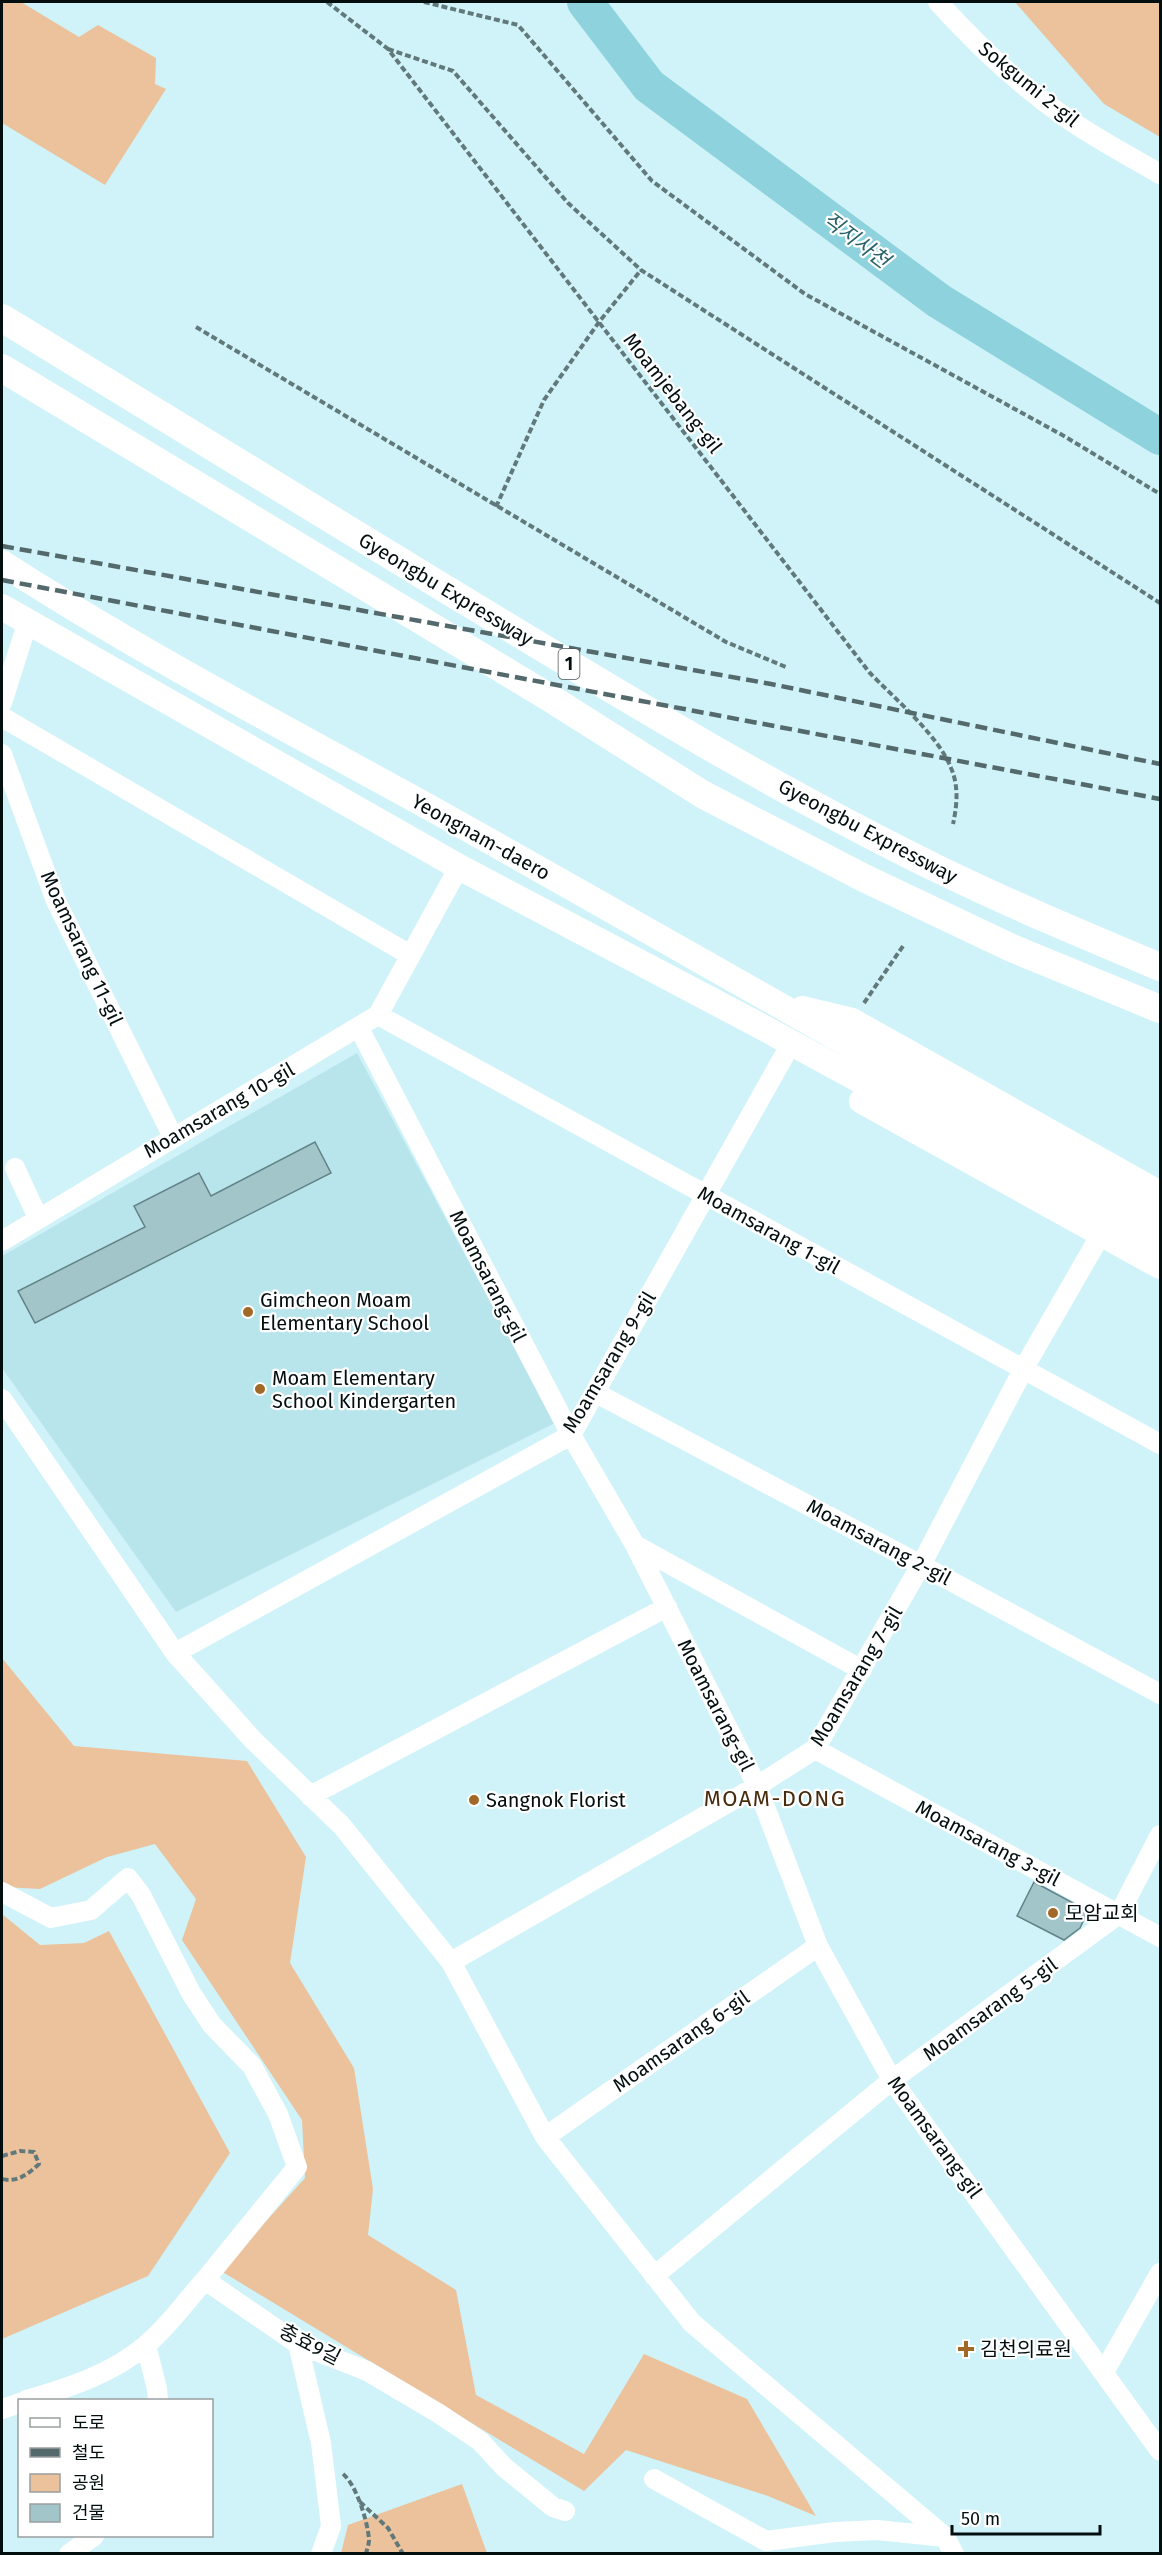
<svg xmlns="http://www.w3.org/2000/svg" width="1162" height="2555" viewBox="0 0 1162 2555" font-family="'Fira Sans','Noto Sans KR',sans-serif">
  <style>
    .built { fill: #b8e5eb }
    .green { fill: #ebc29c }
    .lines { fill: none; stroke-linecap: round; stroke-linejoin: round }
    .river { stroke: #8dd2dc; stroke-width: 36 }
    .building { fill: #a2c5ca; stroke: #618286; stroke-width: 1.5 }
    .path { stroke: #62797b; stroke-width: 4; stroke-dasharray: 6 3; stroke-linecap: butt }
    .minor { stroke: #fff; stroke-width: 20 }
    .major { stroke: #fff; stroke-width: 26 }
    .highway { stroke: #fff; stroke-width: 28 }
    .rail { stroke: #54696c; stroke-width: 4.5; stroke-dasharray: 12 6; stroke-linecap: butt }
    .poi-dot { fill: #a26828; stroke: #fff; stroke-width: 2 }
    .labels { text-anchor: middle; dominant-baseline: central; stroke-width: 4.5; stroke-linejoin: round; paint-order: stroke }
    .shield { fill: #fff; stroke: #4f5657; stroke-width: 1.5 }
    .shield-label { font-size: 18px; font-weight: bold; fill: #030e0f }
    .street-label { font-size: 20px; fill: #030e0f; stroke: #fff }
    .poi-label { font-size: 20px; fill: #030e0f; stroke: #fff; text-anchor: start }
    .water-label { font-size: 21px; font-style: italic; fill: #286169; stroke: #fff }
    .quarter-label { font-size: 22px; letter-spacing: 1.5px; fill: #472b0d; stroke: #fff }
  </style>
  <rect width="100%" height="100%" fill="#cff3f8"/>
  <!-- built -->
  <path class="built" d="M357 1053 555 1423 176 1612 2 1368V1256Z"/>
  <!-- green -->
  <path class="green" d="M2 2H21L79 37 98 25 156 58 155 84 166 89 105 185 2 123Z
    M1015 2H1160V137L1104 104Z
    M2 1658 74 1746 247 1761 306 1857 290 1963 354 2068 373 2189 368 2235 456 2290 476 2395 584 2454 644 2354 747 2399 816 2516 768 2496 626 2450 584 2491 221 2271 305 2178 302 2120 182 1940 196 1899 155 1844 107 1857 40 1889 3 1887Z
    M2 1914 40 1945 84 1943 109 1931 230 2153 148 2276 2 2339Z
    M462 2484 487 2553H341L348 2525Z"/>
  <g class="lines">
    <!-- river -->
    <path class="river" d="M585 2 649 86 939 301 1160 437"/>
  </g>
  <!-- building -->
  <path class="building" d="M315 1142 331 1173 35 1323 18 1291 145 1227 134 1206 199 1173 211 1196Z
    M1034 1882 1088 1911 1080 1928 1064 1940 1017 1916Z"/>
  <g class="lines">
    <!-- path -->
    <path class="path" d="M327 2 388 49 869 672C894 698 939 736 951 768 959 786 957 806 953 824
      M424 2 518 25 652 181 805 294 1064 436 1160 494
      M388 49 453 71 568 203 641 270 1160 603
      M196 327 726 642 786 667
      M496 507 544 400 599 322 641 270
      M864 1003 903 946
      M2 2156 20 2151 34 2152 39 2164C28 2174 17 2183 2 2179
      M343 2474C356 2484 368 2522 369 2540 369 2544 367 2549 366 2554
      M360 2502 388 2528 403 2554"/>
    <!-- minor -->
    <path class="minor" d="M938 2C976 44 1018 84 1065 117 1095 138 1129 156 1160 174
      M2 703 27 624
      M2 717 410 955
      M2 754 56 901 173 1137
      M378 1015 1160 1444
      M359 1028 571 1435 635 1545 757 1786 818 1946 892 2080 1160 2451
      M15 1168 38 1218
      M2 1241 378 1015 459 867
      M596 1393 921 1565 1160 1694
      M2 1399 175 1653 253 1740 342 1826 451 1962 545 2137 692 2323 945 2537 954 2554
      M635 1545 862 1670
      M175 1653 571 1435 784 1056
      M815 1749 1160 1937
      M310 1796 667 1607
      M2 1892 51 1918 91 1910 128 1878 141 1895 191 1993 212 2025 252 2066 278 2114 297 2167 205 2280
      M451 1962 757 1786 815 1749 921 1565 1024 1368 1101 1234
      M545 2137 818 1946
      M654 2276 892 2080 1119 1914 1160 1835
      M298 2344 321 2443 331 2526 321 2554
      M146 2345 157 2389 158 2400
      M1104 2372 1160 2273
      M26 2400C68 2388 112 2374 146 2345 168 2327 186 2301 205 2280L298 2344 367 2371 438 2413 480 2441 504 2467 553 2507 565 2511
      M2 2409 20 2403
      M654 2479 766 2541 835 2532 877 2530 945 2537
      M69 2554 94 2536"/>
    <!-- major -->
    <path class="major" d="M2 563C144 655 295 733 443 815 682 949 920 1087 1160 1218
      M2 607 459 867 751 1021 1160 1243
      M802 1009 852 1021 1160 1194
      M862 1101 1160 1266"/>
    <!-- highway -->
    <path class="highway" d="M2 318C152 409 302 501 452 593 612 690 772 788 940 870 1012 905 1086 936 1160 967
      M2 368 550 698 702 794 864 878 1014 949 1160 1009"/>
    <!-- rail -->
    <path class="rail" d="M2 546 771 684 1160 764
      M2 580 1160 799"/>
  </g>
  <!-- markers -->
  <g class="poi-dot">
    <circle cx="248" cy="1312" r="6"/>
    <circle cx="260" cy="1389" r="6"/>
    <circle cx="474" cy="1800" r="6"/>
    <circle cx="1053" cy="1913" r="6"/>
    <path d="M963 2340h6v6h6v6h-6v6h-6v-6h-6v-6h6z"/>
  </g>
  <g class="labels">
    <!-- shield labels -->
    <rect class="shield" x="558.5" y="649" width="21" height="30" rx="4.5"/>
    <g class="shield-label">
      <text x="569" y="664">1</text>
    </g>
    <!-- street labels -->
    <g class="street-label">
      <text transform="translate(1029 84) rotate(39)">Sokgumi 2-gil</text>
      <text transform="translate(673 393) rotate(52)">Moamjebang-gil</text>
      <text transform="translate(446 589) rotate(31)">Gyeongbu Expressway</text>
      <text transform="translate(868 831) rotate(28)">Gyeongbu Expressway</text>
      <text transform="translate(481 837) rotate(29)">Yeongnam-daero</text>
      <text transform="translate(82 948) rotate(65)">Moamsarang 11-gil</text>
      <text transform="translate(219 1110) rotate(-30)">Moamsarang 10-gil</text>
      <text transform="translate(769 1230) rotate(29)">Moamsarang 1-gil</text>
      <text transform="translate(488 1276) rotate(63)">Moamsarang-gil</text>
      <text transform="translate(609 1362) rotate(-59)">Moamsarang 9-gil</text>
      <text transform="translate(879 1542) rotate(28)">Moamsarang 2-gil</text>
      <text transform="translate(856 1676) rotate(-59)">Moamsarang 7-gil</text>
      <text transform="translate(716 1705) rotate(63)">Moamsarang-gil</text>
      <text transform="translate(988 1843) rotate(28)">Moamsarang 3-gil</text>
      <text transform="translate(990 2009) rotate(-36)">Moamsarang 5-gil</text>
      <text transform="translate(681 2041) rotate(-35)">Moamsarang 6-gil</text>
      <text transform="translate(935 2137) rotate(54)">Moamsarang-gil</text>
      <text transform="translate(310 2344) rotate(27)">충효9길</text>
    </g>
    <!-- poi labels -->
    <g class="poi-label">
      <text x="260" y="1300">Gimcheon Moam<tspan x="260" dy="23">Elementary School</tspan></text>
      <text x="272" y="1378">Moam Elementary<tspan x="272" dy="23">School Kindergarten</tspan></text>
      <text x="486" y="1800">Sangnok Florist</text>
      <text x="1065" y="1913">모암교회</text>
      <text x="980" y="2349">김천의료원</text>
    </g>
    <!-- water labels -->
    <g class="water-label">
      <text transform="translate(856 240) rotate(37)">직지사천</text>
    </g>
    <!-- quarter labels -->
    <g class="quarter-label">
      <text x="775" y="1798">MOAM-DONG</text>
    </g>
  </g>
  <!-- border -->
  <rect width="1162" height="2555" fill="none" stroke="#030e0f" stroke-width="6"/>
  <!-- legend -->
  <rect x="18" y="2399" width="195" height="138" fill="#ffffff" stroke="#9a9f9f" stroke-width="1.5"/>
  <rect x="30" y="2418" width="30" height="9" fill="#ffffff" stroke="#9a9f9f" stroke-width="1.5"/>
  <text x="72" y="2429" font-size="18" fill="#030e0f">도로</text>
  <rect x="30" y="2448" width="30" height="9" fill="#54696c" stroke="#9a9f9f" stroke-width="1.5"/>
  <text x="72" y="2459" font-size="18" fill="#030e0f">철도</text>
  <rect x="30" y="2474" width="30" height="18" fill="#ebc29c" stroke="#9a9f9f" stroke-width="1.5"/>
  <text x="72" y="2489" font-size="18" fill="#030e0f">공원</text>
  <rect x="30" y="2504" width="30" height="18" fill="#a2c5ca" stroke="#9a9f9f" stroke-width="1.5"/>
  <text x="72" y="2519" font-size="18" fill="#030e0f">건물</text>
  <!-- scale -->
  <path d="M952 2525v9h148v-9" fill="none" stroke="#030e0f" stroke-width="3"/>
  <text x="961" y="2525" font-size="18" fill="#030e0f" stroke="#ffffff" stroke-width="4.5" paint-order="stroke">50 m</text>
</svg>
